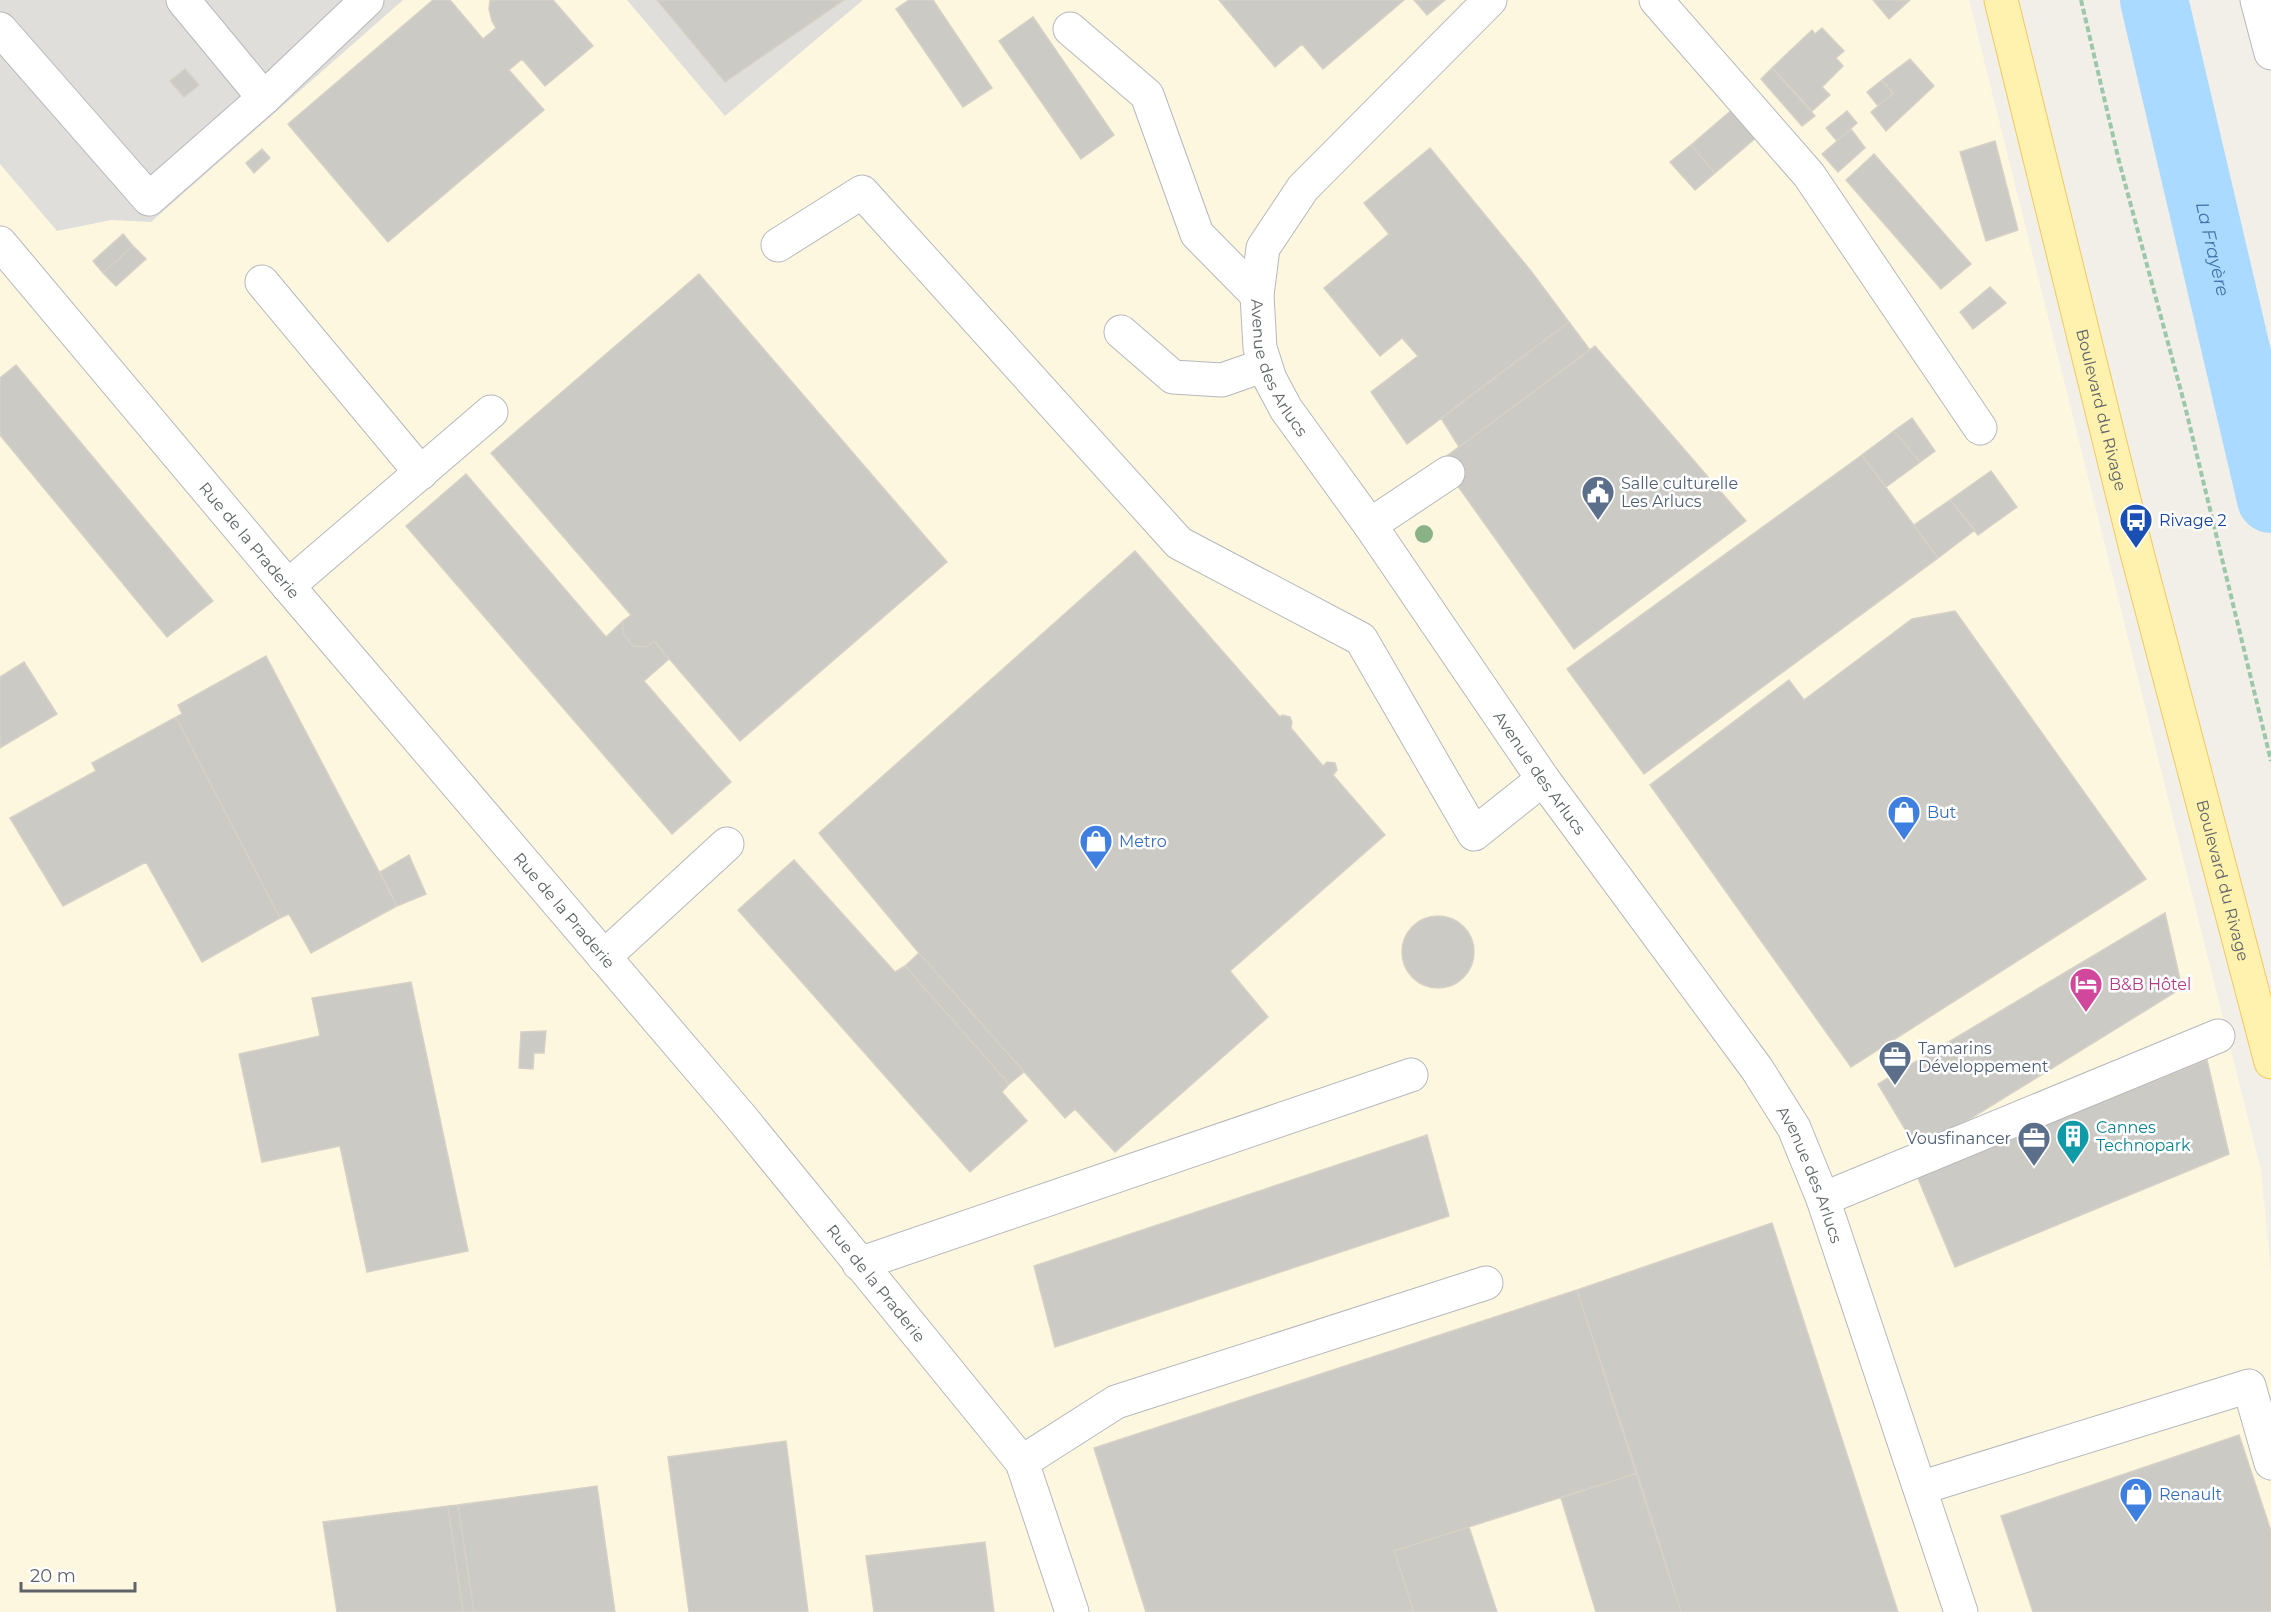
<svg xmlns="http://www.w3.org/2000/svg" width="2271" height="1612" viewBox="0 0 2271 1612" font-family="Montserrat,sans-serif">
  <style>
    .commercial { fill: #fef7e0 }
    .industrial { fill: #e0deda }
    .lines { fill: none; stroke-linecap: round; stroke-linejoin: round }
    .river { stroke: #aadaff; stroke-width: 68 }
    .building { fill: #cccac5; stroke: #d6d1c6; stroke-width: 1.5 }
    .minor-casing { stroke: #b5b8bc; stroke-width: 35 }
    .major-casing { stroke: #f2c960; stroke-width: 35 }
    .path { stroke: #9cc7a9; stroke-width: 4; stroke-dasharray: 6 3; stroke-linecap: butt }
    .minor { stroke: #fff; stroke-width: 33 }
    .major { stroke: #fff2af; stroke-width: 33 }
    .tree { fill: #89b387 }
    .labels { text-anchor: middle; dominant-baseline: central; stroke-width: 5; stroke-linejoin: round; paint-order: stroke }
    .street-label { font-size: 16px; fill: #5f6368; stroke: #fff }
    .service-label { font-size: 16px; fill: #4e5e75; stroke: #fff; text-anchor: start }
    .transit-label { font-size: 16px; fill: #164399; stroke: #fff; text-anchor: start }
    .shop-label { font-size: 16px; fill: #366cbe; stroke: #fff; text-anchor: start }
    .hotel-label { font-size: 16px; fill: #b23c85; stroke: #fff; text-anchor: start }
    .culture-label { font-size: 16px; fill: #0d838f; stroke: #fff; text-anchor: start }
    .water-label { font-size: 18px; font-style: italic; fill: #4174aa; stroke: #fff }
  </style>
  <rect width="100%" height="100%" fill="#f1efe8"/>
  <!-- commercial -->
  <path class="commercial" d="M0 0H1969L2261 1171 2271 1271V1612H0Z"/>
  <!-- industrial -->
  <path class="industrial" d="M0 0H403L151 222 111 220 57 231 0 164Z
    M627 0H863L725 116Z"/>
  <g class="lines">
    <!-- river -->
    <path class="river" id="s1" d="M2154 0 2271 499"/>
  </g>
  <!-- building -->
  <path class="building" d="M433 0H450L483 39 496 28 492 21 489 9 490 0H553L593 46 545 86 522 59 509 70 544 110 388 242 288 124Z
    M657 0H844L725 82Z
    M909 0H933L992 88 963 107 896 9Z
    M1219 0H1404L1323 69 1302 44 1275 67Z
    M1414 0H1445L1427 15Z
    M1873 0H1910L1889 19Z
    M1033 17 1114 135 1081 159 999 41Z
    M1822 28 1844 51 1836 58 1843 66 1822 87 1830 95 1812 111 1772 68 1812 30 1815 34Z
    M1910 59 1934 86 1886 131 1871 112 1893 93 1882 80Z
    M1772 68 1815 116 1802 126 1761 79Z
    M185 69 199 85 184 97 170 81Z
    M1882 80 1893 93 1878 106 1867 92Z
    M1734 108 1758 136 1715 173 1691 145Z
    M1847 111 1857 123 1837 141 1826 128Z
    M1851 129 1865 148 1838 172 1822 154Z
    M1995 141 2018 230 1986 241 1960 152Z
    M1691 145 1715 173 1695 190 1670 162Z
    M1430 148 1531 271 1569 322 1407 444 1371 392 1418 356 1402 338 1380 356 1324 288 1389 234 1364 203Z
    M262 149 270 158 254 173 246 163Z
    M1874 154 1971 264 1941 289 1846 180Z
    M123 234 133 246 103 273 93 261Z
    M133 246 146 259 116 286 103 273Z
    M699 274 947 562 740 741 654 641 646 647 633 646 623 634V621L631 615 491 453Z
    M1990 287 2006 303 1973 329 1960 312Z
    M1569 322 1590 350 1459 447 1441 418Z
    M1595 346 1746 521 1574 649 1440 461Z
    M16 365 213 601 167 637 0 435V378Z
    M1912 418 1935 451 1920 462 1894 431Z
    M1894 431 1920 462 1886 487 1862 455Z
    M1862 455 1938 558 1644 774 1567 669Z
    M1991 471 2017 507 1978 535 1950 500Z
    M466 474 606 637 623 621V634L633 646 646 647 654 641 669 659 644 681 731 782 672 834 406 526Z
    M1950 500 1975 530 1938 558 1914 525Z
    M1135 551 1280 717 1282 715 1290 717 1292 722 1291 728 1323 766 1327 762 1335 763 1337 770 1333 775 1385 835 1230 971 1268 1017 1115 1152 1075 1109 1065 1118 919 953 819 833Z
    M1955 611 2146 879 1851 1067 1650 785 1789 680 1804 700 1912 619Z
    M266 656 397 906 311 953 289 914 280 918 176 717 182 714 178 705Z
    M24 662 57 714 0 748V677Z
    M176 717 280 918 202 962 146 862 63 906 10 818 96 771 92 763Z
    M409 855 426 894 397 906 380 872Z
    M794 860 895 972 905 966 1009 1084 1002 1092 1027 1121 970 1172 738 910Z
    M2165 913 2182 988 1918 1151 1878 1084Z
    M1402 952a36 36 0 1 1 72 0a36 36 0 1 1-72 0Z
    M919 953 1024 1072 1009 1084 905 966Z
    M411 982 468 1251 367 1272 340 1146 262 1162 239 1054 320 1036 312 998Z
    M546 1031 544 1053H534L533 1069 519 1068 521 1032Z
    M2207 1060 2229 1154 1955 1267 1917 1176Z
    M1427 1135 1449 1216 1055 1347 1034 1266Z
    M1772 1223 1898 1612H1681L1577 1290Z
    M1577 1290 1637 1473 1394 1551 1414 1612H1146L1094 1448Z
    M2239 1435 2271 1531V1612H2033L2001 1516Z
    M786 1441 808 1612H689L668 1457Z
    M1637 1473 1681 1612H1596L1561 1498Z
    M597 1486 615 1612H474L458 1505Z
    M458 1505 474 1612H463L448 1506Z
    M448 1506 463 1612H337L323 1522Z
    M1469 1527 1497 1612H1414L1394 1551Z
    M985 1542 994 1612H874L866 1556Z"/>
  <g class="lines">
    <defs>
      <g id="minor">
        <path d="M183 0 264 98 367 0"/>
        <path id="s2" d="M1490 0 1303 188 1263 248 1257 295 1260 348 1270 379 1286 409 1370 525 1543 779 1757 1069 1794 1128 1823 1199 1961 1612"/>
        <path d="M1656 0 1809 175 1980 428"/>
        <path d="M2257 0 2271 53"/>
        <path d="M0 29 149 199 264 98"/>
        <path d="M1070 29 1147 95 1197 234 1257 295"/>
        <path id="s3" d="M0 243 288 586 740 1116 1022 1462 1072 1612"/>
        <path d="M778 245 862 192 1179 543 1361 639 1474 834 1543 779"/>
        <path d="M262 282 421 473"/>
        <path d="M1121 332 1173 377 1222 380 1265 365"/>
        <path d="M1370 525 1448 473"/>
        <path d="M288 586 491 412"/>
        <path d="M604 957 727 844"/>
        <path d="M1823 1199 2218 1036"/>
        <path d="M859 1264 1411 1075"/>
        <path d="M1022 1462 1116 1402 1486 1283"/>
        <path d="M1920 1488 2249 1386 2271 1463"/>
      </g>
      <g id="major">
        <path id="s4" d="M2001 0 2136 549 2271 1062"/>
      </g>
    </defs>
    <!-- minor casing -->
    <use href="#minor" class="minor-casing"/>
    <!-- major casing -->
    <use href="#major" class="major-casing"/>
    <!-- path -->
    <path class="path" d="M2081 0 2119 161 2185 406 2271 761"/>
    <!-- minor -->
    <use href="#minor" class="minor"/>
    <!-- major -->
    <use href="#major" class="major"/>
  </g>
  <!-- trees -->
  <circle class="tree" cx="1424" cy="534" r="9"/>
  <!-- icons -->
  <defs>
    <symbol id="civic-pin" viewBox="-11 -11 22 30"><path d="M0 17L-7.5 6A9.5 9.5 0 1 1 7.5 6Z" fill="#5c6f8a" stroke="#fff"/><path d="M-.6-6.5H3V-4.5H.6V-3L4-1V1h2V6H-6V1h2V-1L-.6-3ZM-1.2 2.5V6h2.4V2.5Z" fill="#fff"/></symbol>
    <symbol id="bus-pin" viewBox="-11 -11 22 30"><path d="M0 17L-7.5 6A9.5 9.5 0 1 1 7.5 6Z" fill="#1a4fb4" stroke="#fff"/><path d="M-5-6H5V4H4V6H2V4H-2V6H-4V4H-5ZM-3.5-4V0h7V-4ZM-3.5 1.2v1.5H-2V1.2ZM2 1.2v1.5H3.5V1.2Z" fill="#fff"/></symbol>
    <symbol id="shop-pin" viewBox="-11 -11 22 30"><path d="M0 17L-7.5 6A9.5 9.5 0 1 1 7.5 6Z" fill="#3f7fe0" stroke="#fff"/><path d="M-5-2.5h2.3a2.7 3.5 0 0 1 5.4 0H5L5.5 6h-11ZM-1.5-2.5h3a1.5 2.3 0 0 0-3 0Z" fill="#fff"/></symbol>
    <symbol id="hotel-pin" viewBox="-11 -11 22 30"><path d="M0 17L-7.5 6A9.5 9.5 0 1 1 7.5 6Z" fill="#d1479c" stroke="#fff"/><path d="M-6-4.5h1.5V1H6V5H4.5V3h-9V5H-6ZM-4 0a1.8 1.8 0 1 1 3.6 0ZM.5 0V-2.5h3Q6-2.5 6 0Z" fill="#fff"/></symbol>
    <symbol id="office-pin" viewBox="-11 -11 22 30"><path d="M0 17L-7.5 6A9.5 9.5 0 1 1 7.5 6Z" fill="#5c6f8a" stroke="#fff"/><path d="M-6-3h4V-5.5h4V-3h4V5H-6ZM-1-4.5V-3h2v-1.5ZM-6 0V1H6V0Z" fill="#fff"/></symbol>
    <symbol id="building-pin" viewBox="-11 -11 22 30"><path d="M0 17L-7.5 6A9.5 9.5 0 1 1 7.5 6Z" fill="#0f9aa8" stroke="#fff"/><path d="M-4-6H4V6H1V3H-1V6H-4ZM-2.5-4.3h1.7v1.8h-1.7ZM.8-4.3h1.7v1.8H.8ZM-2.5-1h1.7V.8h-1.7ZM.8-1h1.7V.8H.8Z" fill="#fff"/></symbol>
  </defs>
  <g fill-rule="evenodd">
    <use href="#civic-pin" x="1579" y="473" width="38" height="52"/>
    <use href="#bus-pin" x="2117" y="501" width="38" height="52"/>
    <use href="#shop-pin" x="1885" y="793" width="38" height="52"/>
    <use href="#shop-pin" x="1077" y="822" width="38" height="52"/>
    <use href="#hotel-pin" x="2067" y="965" width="38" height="52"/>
    <use href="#office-pin" x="1876" y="1038" width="38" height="52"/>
    <use href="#building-pin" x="2054" y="1117" width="38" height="52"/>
    <use href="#office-pin" x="2015" y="1119" width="38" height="52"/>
    <use href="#shop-pin" x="2117" y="1475" width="38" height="52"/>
  </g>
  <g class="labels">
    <!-- street labels -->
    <g class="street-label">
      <text stroke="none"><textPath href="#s2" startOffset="462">Avenue des Arlucs</textPath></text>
      <text stroke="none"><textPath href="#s4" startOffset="422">Boulevard du Rivage</textPath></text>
      <text stroke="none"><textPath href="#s3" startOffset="388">Rue de la Praderie</textPath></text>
      <text stroke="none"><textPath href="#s2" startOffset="948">Avenue des Arlucs</textPath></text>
      <text stroke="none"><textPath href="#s4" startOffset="908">Boulevard du Rivage</textPath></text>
      <text stroke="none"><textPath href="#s3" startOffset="874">Rue de la Praderie</textPath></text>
      <text stroke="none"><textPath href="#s2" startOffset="1434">Avenue des Arlucs</textPath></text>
      <text stroke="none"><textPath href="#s3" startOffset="1360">Rue de la Praderie</textPath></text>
    </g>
    <!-- service labels -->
    <g class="service-label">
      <text x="1621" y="483">Salle culturelle<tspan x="1621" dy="18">Les Arlucs</tspan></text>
      <text x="1918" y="1048">Tamarins<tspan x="1918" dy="18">Développement</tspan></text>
      <text x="2011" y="1138" text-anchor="end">Vousfinancer</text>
    </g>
    <!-- transit labels -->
    <g class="transit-label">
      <text x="2159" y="520">Rivage 2</text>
    </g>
    <!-- shop labels -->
    <g class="shop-label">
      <text x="1927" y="812">But</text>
      <text x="1119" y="841">Metro</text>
      <text x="2159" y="1494">Renault</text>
    </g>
    <!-- hotel labels -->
    <g class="hotel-label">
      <text x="2109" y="984">B&amp;B Hôtel</text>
    </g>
    <!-- culture labels -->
    <g class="culture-label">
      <text x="2096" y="1127">Cannes<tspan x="2096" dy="18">Technopark</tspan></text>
    </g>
    <!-- water labels -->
    <g class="water-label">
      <text stroke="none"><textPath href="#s1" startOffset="256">La Frayère</textPath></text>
    </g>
  </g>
  <!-- scale -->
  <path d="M21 1582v9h114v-9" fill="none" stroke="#5f6368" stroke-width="3"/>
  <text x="30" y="1582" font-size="18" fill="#5f6368" stroke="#ffffff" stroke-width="4.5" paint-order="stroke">20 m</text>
</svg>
